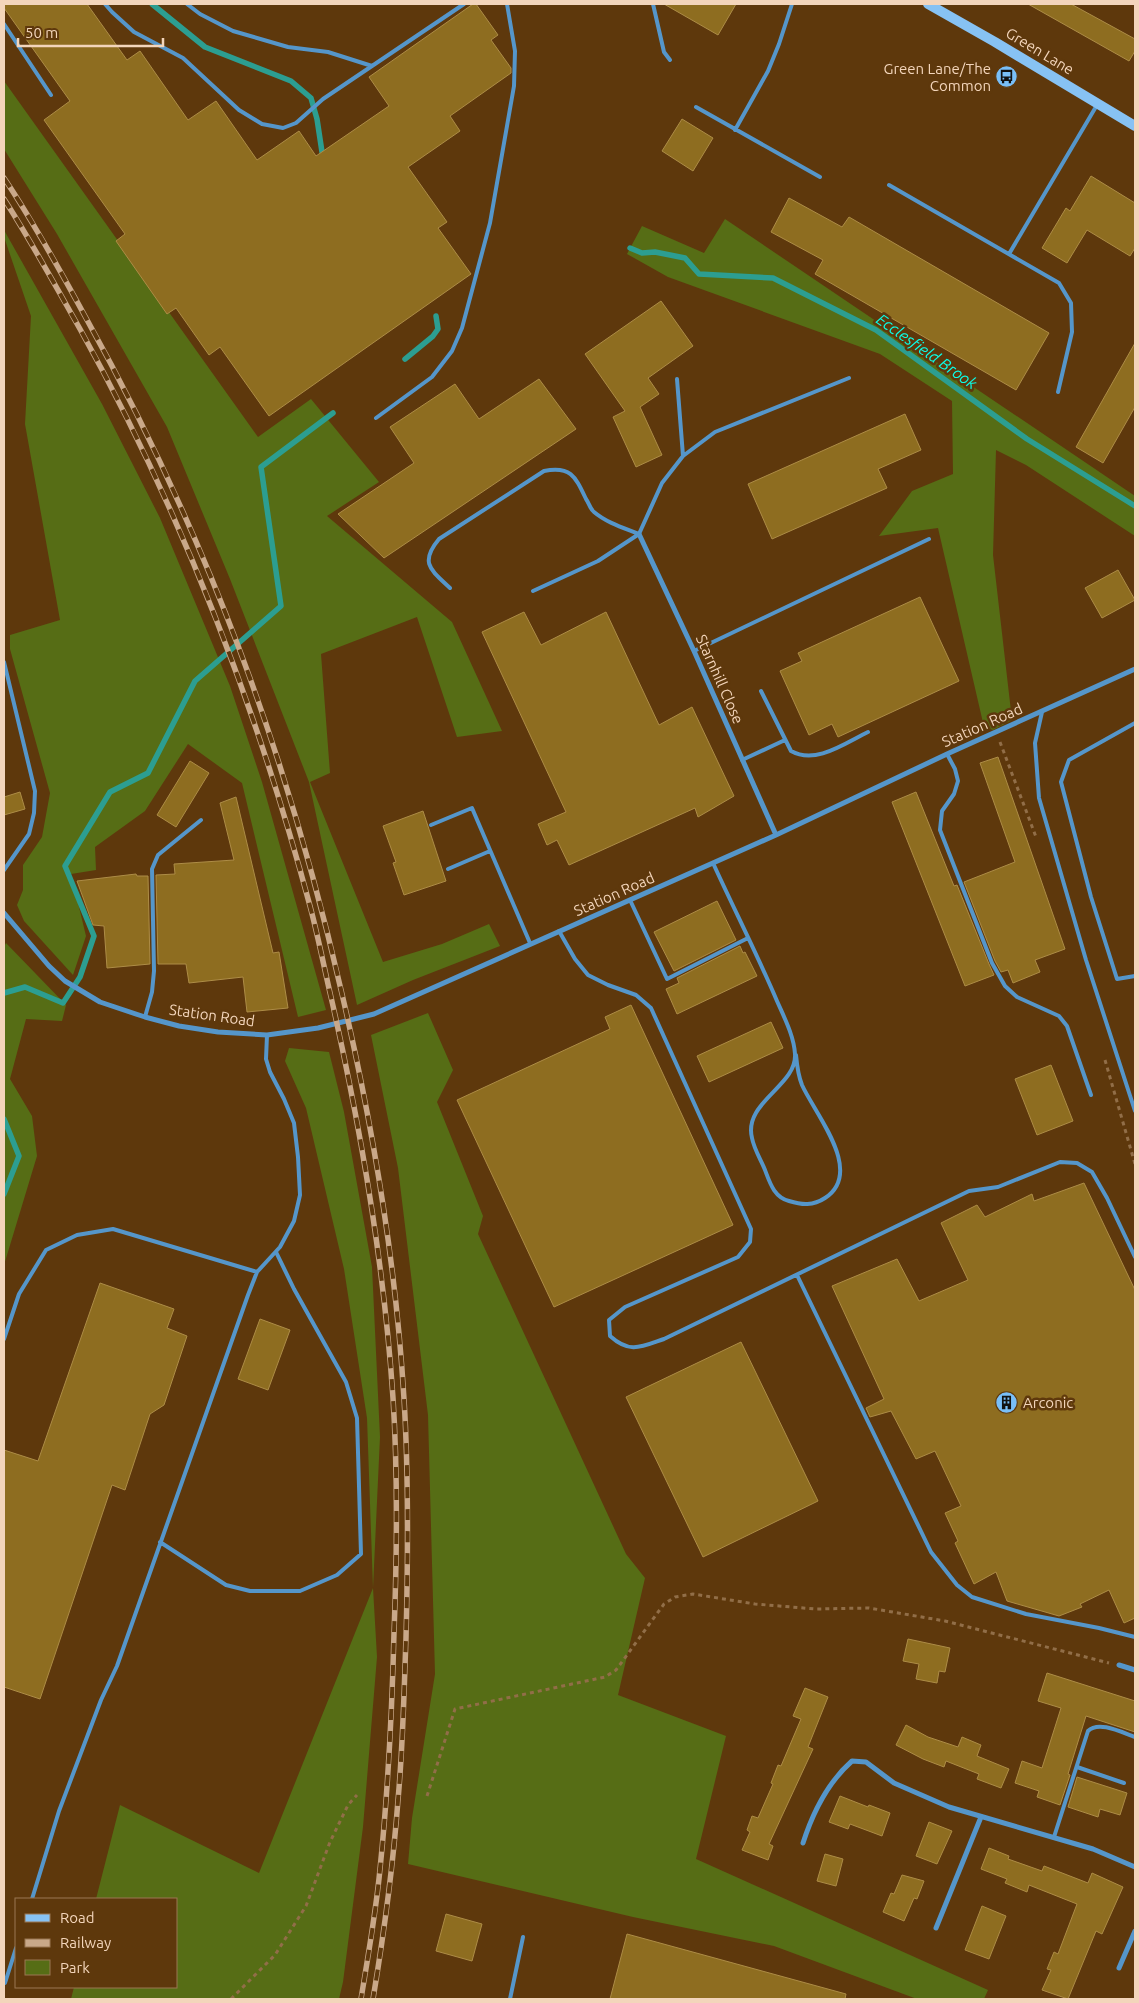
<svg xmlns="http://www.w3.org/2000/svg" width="1139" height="2003" viewBox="0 0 1139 2003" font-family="Ubuntu,sans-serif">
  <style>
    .green { fill: #566d15 }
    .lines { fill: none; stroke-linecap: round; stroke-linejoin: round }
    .stream { stroke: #2c9e91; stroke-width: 5.5 }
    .building { fill: #8e6d20; stroke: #ad8c46 }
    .path { stroke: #916e48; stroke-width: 3; stroke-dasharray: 4 4; stroke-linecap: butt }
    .lane { stroke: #5596ca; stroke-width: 4 }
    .street { stroke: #5596ca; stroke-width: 5 }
    .secondary { stroke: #87c2f3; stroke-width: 10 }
    .rail-casing { stroke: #c9a889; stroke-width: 5.5 }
    .rail { stroke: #5e380c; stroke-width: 4; stroke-dasharray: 11; stroke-linecap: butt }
    .labels { text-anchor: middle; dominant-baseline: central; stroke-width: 5; stroke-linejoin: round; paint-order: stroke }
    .street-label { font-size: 15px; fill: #f3d5bb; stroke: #5e380c }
    .poi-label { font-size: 15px; fill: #f3d5bb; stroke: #5e380c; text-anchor: end }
    .water-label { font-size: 16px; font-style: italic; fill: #0afee9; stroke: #5e380c }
  </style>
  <rect width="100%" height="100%" fill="#5e380c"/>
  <!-- green -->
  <path class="green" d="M4 81 258 437 311 399 379 482 327 516 452 622 502 731 457 737 417 617 321 654 330 773 310 782 383 962 442 944 489 924 500 946 413 980 357 1005 309 782 230 579 167 427 57 234 4 149Z
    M725 219 1135 496V536L1026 465 996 450 993 555 1012 720 993 730 984 727 938 528 879 536 912 491 953 474 952 401 880 354 668 277 627 254 642 226 704 253Z
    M4 230 102 404 160 518 230 686 262 782 326 1010 298 1017 242 783 188 744 145 811 95 847 96 870 71 874 86 936 73 975 24 921 17 905 23 890V865L42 837 50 793 10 649V635L60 620 25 424 31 316 4 237Z
    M6 943 66 1005 62 1021 26 1019 10 1079 32 1116 37 1156 4 1265V947Z
    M428 1013 453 1070 437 1102 483 1216 478 1234 626 1554 645 1578 618 1695 726 1736 696 1859 988 1990 984 1999H917L774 1946 633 1917 408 1864 412 1818 435 1674 428 1415 398 1168 371 1035Z
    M289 1048 329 1052 344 1112 372 1267 380 1437 373 1588 377 1657 363 1827 343 1982 339 1999H71L74 1987H176V1899H96L120 1805 259 1873 373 1588 367 1418 344 1269 306 1108 285 1061Z"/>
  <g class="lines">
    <!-- stream -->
    <path class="stream" d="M152 4 205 47 291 81 311 98 317 119 322 152
      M630 248 642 253 655 252 685 258 699 274 773 278 876 330 1027 439 1135 506
      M405 359 433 336 438 329 436 316
      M4 993 25 987 63 1003 80 977 94 936 65 866 110 792 148 773 195 681 281 606 261 467 333 413
      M4 1119 19 1156 4 1194"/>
  </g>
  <!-- building -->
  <path class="building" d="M4 4H87L127 60 140 51 188 120 216 101 257 160 299 131 316 156 389 106 369 77 473 4H476L498 35 491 40 511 68V73L450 116 460 131 408 167 447 222 438 228 471 274 269 416 220 347 209 355 176 308 167 314 116 241 125 234 44 120 70 101 4 8Z
    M664 4H736L718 35Z
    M1028 4H1071L1135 39V51L1129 61Z
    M682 119 713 138 693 171 662 151Z
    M1091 176 1135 203V248L1130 256 1087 230 1067 263 1042 248 1066 208 1070 211Z
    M789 198 842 227 849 217 1049 333 1016 390 815 274 823 260 771 232Z
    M661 301 693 346 648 378 659 394 640 407 662 455 636 467 613 417 625 411 585 354Z
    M1135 343V407L1103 463 1076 447Z
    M539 379 576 429 384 558 338 514 414 463 390 427 455 384 479 419Z
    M905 414 921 450 878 469 887 488 772 539 748 484Z
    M1118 570 1135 600 1102 618 1085 588Z
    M920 597 959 681 838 737 832 724 809 735 780 671 802 661 798 653Z
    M524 612 541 645 606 612 659 725 692 707 734 796 698 817 695 808 569 865 557 840 547 845 538 824 566 812 482 632Z
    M998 757 1065 949 1035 960 1040 972 1013 983 1008 970 1001 972 995 961 964 882 1015 862 980 763Z
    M190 761 209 773 176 827 157 815Z
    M20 792 25 809 4 815V797Z
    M916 792 954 886 957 885 989 964 994 975 965 986 892 802Z
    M236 797 273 953 279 952 288 1008 247 1012 243 977 189 983 186 964H158L156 875 175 874 174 864 234 860 220 803Z
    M423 811 446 881 404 895 393 863 396 862 383 826Z
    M136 874 137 876H148L150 964 107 968 104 926 93 925 77 881Z
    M717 901 736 940 674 971 654 932Z
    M740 946 743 953 745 952 757 976 677 1014 666 989 679 983 677 978Z
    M631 1005 733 1225 554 1307 457 1100 610 1029 605 1017Z
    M771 1022 783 1048 709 1082 697 1056Z
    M1051 1065 1073 1121 1037 1135 1015 1079Z
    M1084 1183 1135 1290V1618L1124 1623 1109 1590 1080 1604 1082 1607 1059 1616 1007 1601 996 1572 974 1584 955 1543 958 1541 945 1513 961 1506 935 1451 916 1459 891 1411 870 1417 866 1408 884 1399 832 1286 897 1259 919 1301 968 1280 941 1223 977 1205 985 1217 1032 1194 1034 1201Z
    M100 1283 174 1309 167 1328 187 1336 164 1405 150 1414 125 1490 112 1485 40 1699 4 1687V1450L38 1461Z
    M260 1319 290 1330 268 1390 238 1379Z
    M741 1342 818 1501 703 1557 626 1397Z
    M908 1639 950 1648 945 1672 939 1671 937 1683 916 1679 919 1664 903 1661Z
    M1047 1673 1135 1701V1732L1086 1716 1068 1774 1070 1775 1060 1805 1037 1797 1039 1791 1015 1783 1022 1761 1042 1768 1061 1708 1038 1701Z
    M805 1688 828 1697 808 1747 813 1749 769 1844 773 1846 768 1860 742 1850 750 1832 747 1830 752 1816 758 1818 773 1784 771 1783 778 1765 781 1766 801 1719 793 1716Z
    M906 1725 928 1737 958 1747 962 1737 981 1745 977 1756 1009 1769 1001 1788 977 1779 979 1774 946 1761 944 1767 923 1759 896 1745Z
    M1077 1777 1127 1793 1120 1815 1100 1809 1098 1817 1068 1807Z
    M840 1796 868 1807 869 1805 890 1813 882 1836 850 1824 848 1829 829 1822Z
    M929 1822 952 1831 937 1864 916 1856Z
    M989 1848 1009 1856 1008 1859 1042 1871 1044 1866 1088 1883 1092 1873 1123 1887 1102 1934 1096 1931 1068 1999 1042 1990 1051 1970 1047 1969 1054 1952 1058 1954 1077 1904 1029 1885 1027 1892 1005 1883 1007 1879 981 1869Z
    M825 1854 843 1859 836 1886 817 1881Z
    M902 1875 924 1881 917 1899 914 1898 904 1921 883 1912 891 1893 894 1894Z
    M982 1906 1006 1916 989 1959 965 1950Z
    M446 1914 482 1924 472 1961 436 1951Z
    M627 1934 846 1994 845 1999H610Z"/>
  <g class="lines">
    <!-- path -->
    <path class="path" d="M1000 742 1036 837
      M1105 1060 1135 1164
      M427 1796 455 1709 605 1677 616 1670 664 1604 675 1597 693 1594 755 1604 815 1609 869 1608 945 1621 1109 1663
      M231 1999 275 1955 306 1906 330 1842 348 1805 357 1795"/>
    <!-- lane -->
    <path class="lane" d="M105 4 112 12 134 32 183 58 239 110 262 124 283 128 296 123 323 99 464 4
      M187 4 200 14 233 31 288 47 328 52 372 66
      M653 4 664 52 670 60
      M4 24 51 95
      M696 107 820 177
      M735 130 768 71 779 44 792 4
      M889 185 1059 283 1071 303 1072 332 1058 392
      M1009 254 1097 105
      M677 379 683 456
      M376 418 432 377 452 351 462 328 490 223 514 86 515 51 507 4
      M450 588C431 570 419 563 439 539L544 471C571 466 575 476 586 499 589 503 590 509 594 512 607 523 624 528 639 534
      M533 591 598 561 639 534 662 483 683 456 715 432 849 378
      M694 651 929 539
      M4 662 35 791 34 813 29 834 4 870
      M761 691 791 751C816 765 845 743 868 732
      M1042 712 1035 743 1039 798 1086 960 1135 1111
      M1135 723 1069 760 1061 782 1091 897 1117 979 1135 976
      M947 754 955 769 958 781 954 794 942 811 940 830 992 963 1005 986 1017 997 1059 1016 1067 1026 1091 1095
      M742 760 785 740
      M431 825 472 808 530 943
      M713 863C734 909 757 954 777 1001 784 1017 794 1036 795 1054 797 1086 743 1102 752 1138 754 1149 761 1160 765 1170 770 1183 774 1197 789 1201 802 1205 813 1206 825 1198 865 1172 815 1114 802 1085 798 1075 797 1066 796 1055
      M448 869 490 851
      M630 900 667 979 748 938
      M559 931 575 959 588 975 608 985 636 995 651 1008 751 1229 750 1242 738 1257 625 1307 609 1320 610 1336C630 1354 641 1347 664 1339L969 1191 998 1187 1060 1162 1077 1163 1092 1172 1107 1198 1135 1257
      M145 1017 152 992 154 971 152 869 158 855 201 820
      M797 1275 931 1552 957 1585 972 1597 1026 1614 1099 1628 1135 1637
      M4 1339 19 1294 46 1250 77 1235 113 1229 257 1272
      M160 1542 226 1585 250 1591H300L337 1575 361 1554 357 1418 346 1382 294 1289 276 1252
      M1077 1767 1124 1783
      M1054 1837 1088 1731C1099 1720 1123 1733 1135 1737
      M32 1899 59 1811 101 1700 117 1666 248 1295 257 1272 280 1247 294 1221 300 1195 298 1157 294 1123 284 1099 270 1072 266 1059 267 1035
      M5 1983 16 1948
      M510 1999 523 1937"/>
    <!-- street -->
    <path class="street" d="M639 534 694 651 776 835
      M4 913 49 966 65 981 100 1002 145 1017 179 1026 218 1032 267 1035 318 1028 374 1014 776 835 947 754 1135 669
      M1119 1665 1135 1670
      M803 1843C813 1812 827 1783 852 1761L866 1762 894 1783 949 1807 1093 1849 1135 1867
      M936 1928 981 1817
      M1119 1968 1135 1931"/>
    <!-- secondary -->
    <path class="secondary" d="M928 4 995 42 1135 126"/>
    <defs>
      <path id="rail" d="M4 178C34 223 60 270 86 318 206 534 287 753 342 994 373 1127 396 1263 404 1399 409 1479 408 1559 406 1638 404 1692 403 1746 398 1800 393 1867 384 1933 373 1999
        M4 199C31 241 55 285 80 329 181 511 256 705 310 906 318 936 324 967 331 997 361 1129 384 1263 393 1398 398 1476 397 1555 394 1633 392 1712 388 1791 380 1869 376 1912 368 1956 361 1999"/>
    </defs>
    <!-- rail casing -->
    <use href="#rail" class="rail-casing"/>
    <!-- rail -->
    <use href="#rail" class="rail"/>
  </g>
  <!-- icons -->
  <defs>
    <symbol id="bus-disc" viewBox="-11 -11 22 22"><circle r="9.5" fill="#79bff8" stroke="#5e380c"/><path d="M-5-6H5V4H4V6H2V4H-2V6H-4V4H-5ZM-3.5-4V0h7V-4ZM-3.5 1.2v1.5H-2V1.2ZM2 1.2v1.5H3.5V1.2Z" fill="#111"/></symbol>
    <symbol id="building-disc" viewBox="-11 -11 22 22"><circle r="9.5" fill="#79bff8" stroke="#5e380c"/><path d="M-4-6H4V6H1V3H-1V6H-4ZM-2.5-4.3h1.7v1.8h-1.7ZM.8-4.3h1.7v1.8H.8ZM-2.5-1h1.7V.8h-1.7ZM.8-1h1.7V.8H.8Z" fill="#111"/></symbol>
  </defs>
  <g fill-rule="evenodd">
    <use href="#bus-disc" x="994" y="64" width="25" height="25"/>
    <use href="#building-disc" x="994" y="1390" width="25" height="25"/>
  </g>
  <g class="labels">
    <!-- street labels -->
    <g class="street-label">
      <text transform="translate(1040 51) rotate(31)">Green Lane</text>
      <text transform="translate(720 679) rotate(66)">Starnhill Close</text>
      <text transform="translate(982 725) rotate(-24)">Station Road</text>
      <text transform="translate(614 894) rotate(-24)">Station Road</text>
      <text transform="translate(212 1015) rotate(8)">Station Road</text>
    </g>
    <!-- poi labels -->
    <g class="poi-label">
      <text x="991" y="68">Green Lane/The<tspan x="991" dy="17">Common</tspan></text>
      <text x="1023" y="1402" text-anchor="start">Arconic</text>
    </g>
    <!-- water labels -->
    <g class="water-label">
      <text transform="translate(927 351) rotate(35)">Ecclesfield Brook</text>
    </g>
  </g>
  <!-- border -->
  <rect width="1139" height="2003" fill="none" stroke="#f3d5bb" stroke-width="10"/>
  <!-- legend -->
  <rect x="15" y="1898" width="162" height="90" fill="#5e380c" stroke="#9a7752"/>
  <rect x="25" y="1914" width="25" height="8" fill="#87c2f3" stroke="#9a7752"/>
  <text x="60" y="1923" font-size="15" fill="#f3d5bb">Road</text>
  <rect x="25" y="1939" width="25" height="8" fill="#c9a889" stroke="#9a7752"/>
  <text x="60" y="1948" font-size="15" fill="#f3d5bb">Railway</text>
  <rect x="25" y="1960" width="25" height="15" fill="#566d15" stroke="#9a7752"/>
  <text x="60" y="1973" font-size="15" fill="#f3d5bb">Park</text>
  <!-- scale -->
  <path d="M18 38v8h145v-8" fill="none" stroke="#f3d5bb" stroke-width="2.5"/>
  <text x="25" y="38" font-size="15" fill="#f3d5bb" stroke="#5e380c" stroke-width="4" paint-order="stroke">50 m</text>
</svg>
